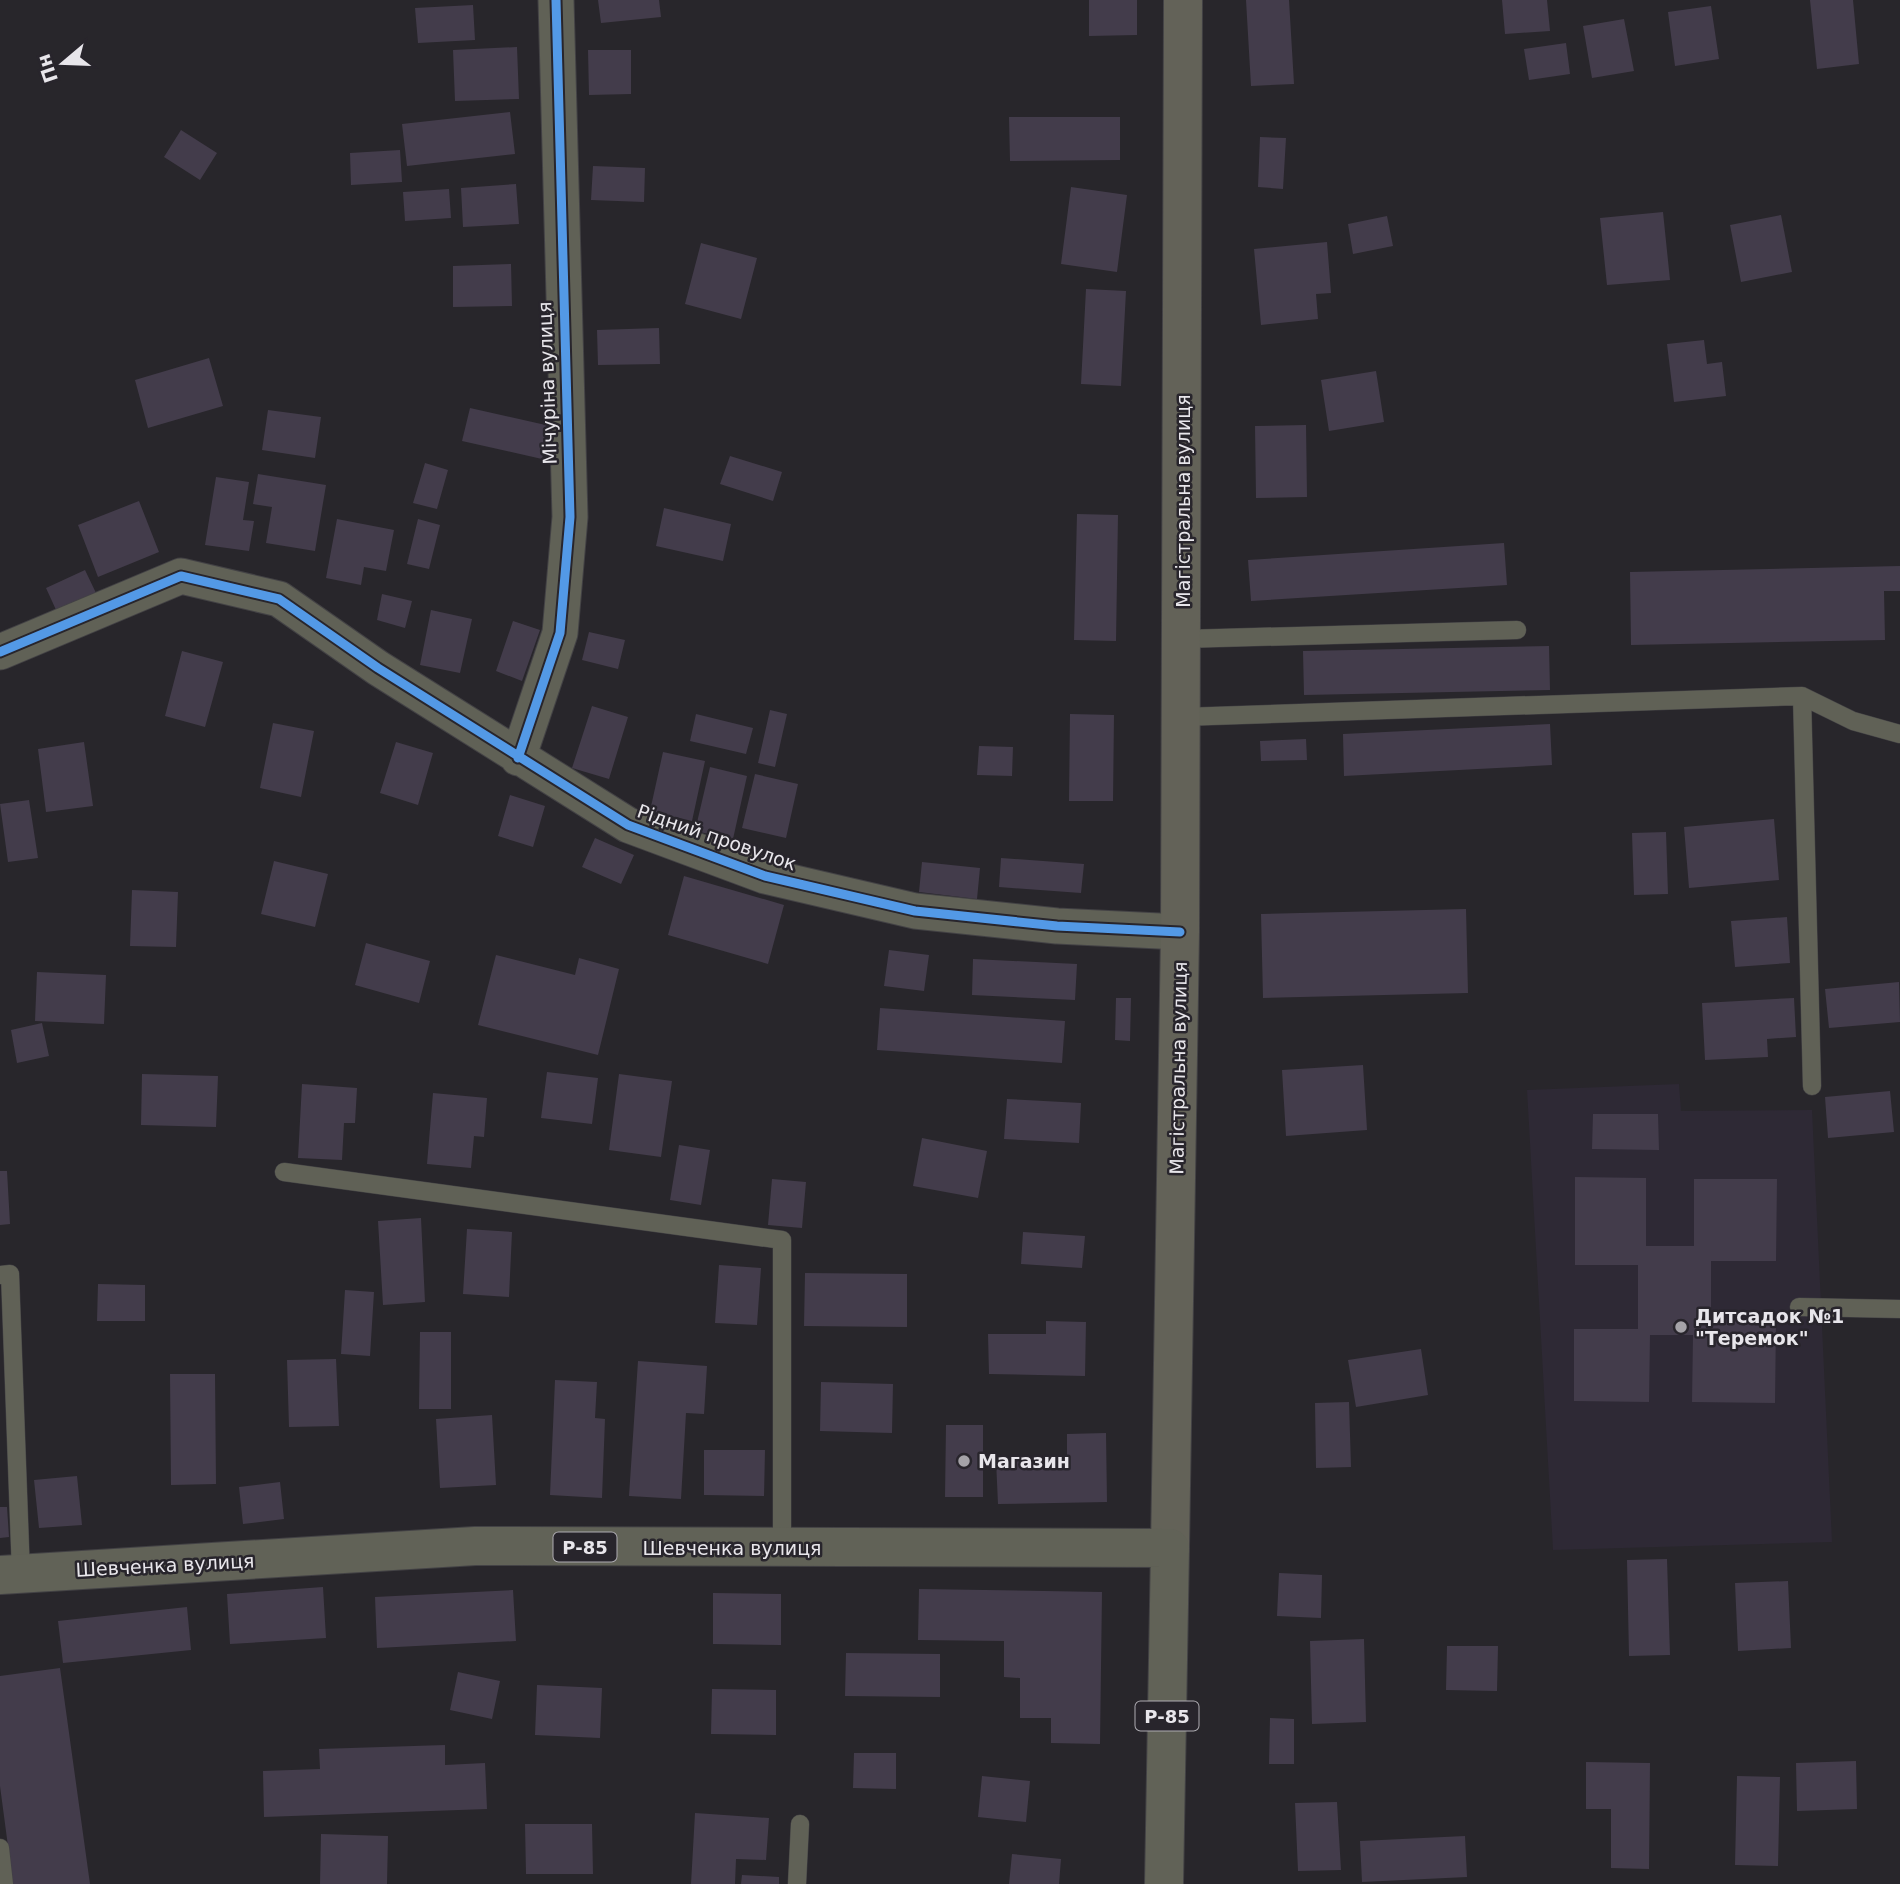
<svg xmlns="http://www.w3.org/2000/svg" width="1900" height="1884" viewBox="0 0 1900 1884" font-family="'DejaVu Sans',sans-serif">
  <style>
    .built { fill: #2e2935 }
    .building { fill: #433c4b }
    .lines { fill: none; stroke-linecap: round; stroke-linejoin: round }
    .service-casing { stroke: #434245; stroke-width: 19 }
    .minor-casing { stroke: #434245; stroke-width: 37 }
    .secondary-casing { stroke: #434245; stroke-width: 40 }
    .primary-casing { stroke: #434245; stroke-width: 40 }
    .service { stroke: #606156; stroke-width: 18 }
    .minor { stroke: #606156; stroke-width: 35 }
    .secondary { stroke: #636258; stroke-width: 38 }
    .primary { stroke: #616257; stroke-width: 38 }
    .cycleway-casing { stroke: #28252c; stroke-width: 13 }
    .cycleway { stroke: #5399e6; stroke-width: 9 }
    .poi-dot { fill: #a5a3a8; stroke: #28252c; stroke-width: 2.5 }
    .labels { text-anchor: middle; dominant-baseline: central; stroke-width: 5; stroke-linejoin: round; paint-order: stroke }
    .shield { fill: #28252c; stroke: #aeacb2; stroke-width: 2 }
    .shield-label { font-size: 18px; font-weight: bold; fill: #e8e6eb }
    .street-label { font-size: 19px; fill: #e8e6eb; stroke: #28252c }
    .poi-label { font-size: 19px; font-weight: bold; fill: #e8e6eb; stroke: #28252c; text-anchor: start }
  </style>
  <rect width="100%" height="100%" fill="#28262b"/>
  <!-- built -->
  <path class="built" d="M1679 1084 1681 1111 1812 1110 1832 1542 1553 1550 1527 1090Z"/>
  <!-- building -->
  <path class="building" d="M598 0H659L661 17 601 23Z
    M1089 0H1137V35L1089 36Z
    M1246 0H1289L1294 84 1251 86Z
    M1502 0H1547L1550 31 1505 34Z
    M1810 0H1853L1859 64 1817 69Z
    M473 5 475 40 418 43 415 8Z
    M1711 6 1719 59 1675 66 1668 12Z
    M1624 19 1634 71 1592 78 1583 26Z
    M1566 43 1570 74 1529 80 1524 49Z
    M517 47 519 99 455 101 453 50Z
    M588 50H631V94L589 95Z
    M510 112 515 154 407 166 402 124Z
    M1009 117H1120V160L1010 161Z
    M181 130 217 153 200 180 164 157Z
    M1260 137 1286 138 1283 189 1258 187Z
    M400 150 402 182 351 185 350 153Z
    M593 166 645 168 644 202 591 200Z
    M516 184 519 224 463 227 461 188Z
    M1071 187 1127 195 1117 272 1061 264Z
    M449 189 451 218 405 221 403 192Z
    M1663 212 1670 280 1607 285 1600 218Z
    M1781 215 1792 272 1741 282 1730 225Z
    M1387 216 1393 246 1353 254 1348 224Z
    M1327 242 1331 293 1316 294 1318 319 1261 325 1254 249Z
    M701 243 757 258 741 319 685 304Z
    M511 264 512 306 453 307V266Z
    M1086 289 1126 291 1121 386 1081 384Z
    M659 328 660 364 598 365 597 330Z
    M1704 340 1707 364 1722 362 1726 396 1674 402 1667 344Z
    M209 358 223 406 148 428 135 380Z
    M1376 371 1384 422 1329 431 1321 380Z
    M470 408 550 426 542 459 462 441Z
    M268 410 321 417 315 458 262 450Z
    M1306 425 1307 497 1256 498 1255 426Z
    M730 456 782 472 773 501 720 484Z
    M425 463 448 470 437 509 413 503Z
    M258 474 326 485 315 551 266 543 272 507 253 504Z
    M216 477 249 482 243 520 254 521 249 551 205 545Z
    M139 501 159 552 98 577 78 525Z
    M664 508 731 524 723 561 656 546Z
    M1077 514 1118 515 1116 641 1074 640Z
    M337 519 394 530 386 571 364 567 361 585 326 578Z
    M418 519 440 525 429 569 407 564Z
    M1504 543 1507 585 1251 601 1248 560Z
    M1900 566V591H1884L1885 640 1631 645 1630 572Z
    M85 570 96 593 57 612 46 588Z
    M382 594 412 601 405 628 377 620Z
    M431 610 472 619 460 673 420 665Z
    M513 621 540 630 522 681 496 671Z
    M589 632 625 640 618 669 582 660Z
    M1549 646 1550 690 1304 695 1303 651Z
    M182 651 223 662 205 727 165 716Z
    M592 706 628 717 609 779 572 768Z
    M770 710 787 714 775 767 758 763Z
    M696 714 753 728 746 754 690 741Z
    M1070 714 1114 715 1113 801H1069Z
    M273 723 314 731 301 797 260 788Z
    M1550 724 1552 765 1344 776 1343 734Z
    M1306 739 1307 760 1261 761 1260 741Z
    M84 742 93 806 46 812 38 749Z
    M396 742 433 753 418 805 380 793Z
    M979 746 1013 747 1012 776 977 775Z
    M663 752 705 761 692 821 650 811Z
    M710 767 747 776 733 839 695 831Z
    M755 774 798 784 786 838 742 828Z
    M510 795 545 806 533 847 498 836Z
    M29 800 38 858 8 862 0 804Z
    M1774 819 1779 880 1689 888 1684 827Z
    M1666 832 1668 894 1634 895 1632 833Z
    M595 838 634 855 621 884 582 867Z
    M1001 858 1084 864 1081 893 999 887Z
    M274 861 328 874 315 927 261 914Z
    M922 862 980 868 977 899 919 892Z
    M684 876 784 905 768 964 668 935Z
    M132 890 178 892 176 947 130 946Z
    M1466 909 1468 993 1263 998 1261 914Z
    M1787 917 1790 963 1735 967 1731 921Z
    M366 943 430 961 419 1003 355 985Z
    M889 950 929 955 924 991 884 986Z
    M496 955 575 975 579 958 619 969 598 1055 478 1025Z
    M973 959 1077 964 1075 1000 972 995Z
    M37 972 106 975 104 1024 35 1021Z
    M1899 982 1900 1022 1829 1028 1825 989Z
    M1116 998H1131L1130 1041 1115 1040Z
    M1794 998 1796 1037 1767 1039 1768 1057 1705 1060 1702 1003Z
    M880 1008 1065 1021 1062 1063 877 1050Z
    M42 1023 49 1056 17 1063 11 1030Z
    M1363 1065 1367 1130 1286 1136 1282 1070Z
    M547 1072 598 1078 592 1124 541 1118Z
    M142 1074 218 1076 216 1127 141 1125Z
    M619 1074 672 1081 661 1157 609 1150Z
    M302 1084 357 1088 355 1123H344L342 1160 298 1158Z
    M1890 1091 1894 1132 1828 1138 1825 1097Z
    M433 1093 487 1098 484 1137 474 1136 471 1168 427 1164Z
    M1007 1099 1081 1103 1079 1143 1004 1139Z
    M1593 1114H1658L1659 1150 1592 1149Z
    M922 1138 987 1151 978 1198 913 1186Z
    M679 1145 710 1150 701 1205 670 1200Z
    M0 1171H7L10 1224 0 1225Z
    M1575 1177 1646 1178V1246H1694V1179H1777L1776 1261H1711V1319L1776 1320 1775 1403 1692 1402 1693 1335H1650L1649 1402 1574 1401V1329H1638V1265H1575Z
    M772 1179 806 1182 802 1228 768 1225Z
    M421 1218 425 1302 383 1305 378 1221Z
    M467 1229 512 1232 509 1297 463 1294Z
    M1023 1232 1085 1236 1082 1268 1021 1264Z
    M719 1265 761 1268 757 1325 715 1323Z
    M805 1273 907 1274V1327L804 1326Z
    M98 1284 145 1285V1321H97Z
    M345 1290 374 1292 370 1356 341 1354Z
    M1046 1321 1086 1322 1085 1376 989 1374 988 1334H1046Z
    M420 1332H451V1409H419Z
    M1421 1349 1428 1395 1356 1407 1348 1360Z
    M336 1359 339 1426 289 1427 287 1360Z
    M638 1361 707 1366 704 1414 686 1413 681 1499 629 1496Z
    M170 1374H215L216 1484 171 1485Z
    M555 1380 597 1382 595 1418 605 1419 602 1498 550 1495Z
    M821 1382 893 1384 892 1433 820 1431Z
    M1349 1402 1351 1467 1316 1468 1315 1403Z
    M492 1415 496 1485 440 1488 436 1419Z
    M946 1425H983V1497H945Z
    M1106 1433 1107 1502 998 1504 996 1460 1067 1459V1434Z
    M704 1450H765L764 1496 704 1495Z
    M77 1476 82 1525 39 1528 34 1480Z
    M280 1482 284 1519 243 1524 239 1487Z
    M0 1507H7L9 1537 0 1538Z
    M1667 1559 1670 1655 1629 1656 1627 1560Z
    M1279 1573 1322 1575 1321 1618 1277 1616Z
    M1788 1581 1791 1648 1738 1651 1735 1583Z
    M323 1587 326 1638 230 1644 227 1594Z
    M919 1589 1102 1592 1100 1744 1051 1743V1718H1020V1678L1004 1677V1641L918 1640Z
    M513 1590 516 1641 377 1648 375 1597Z
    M713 1593 781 1594V1645L713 1644Z
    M187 1607 191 1650 63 1663 58 1621Z
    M1364 1639 1366 1722 1312 1724 1310 1641Z
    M1447 1646H1498L1497 1691 1446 1690Z
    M846 1653 940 1654V1697L845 1696Z
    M60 1668 90 1884H13L0 1786V1676Z
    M458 1672 500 1681 492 1719 450 1710Z
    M537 1685 602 1688 600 1738 535 1735Z
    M712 1689 776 1690V1735L711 1734Z
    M1270 1718 1294 1719V1764H1269Z
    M445 1745V1765L485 1763 487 1809 264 1817 263 1771 320 1769 319 1749Z
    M854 1753H896V1789L853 1788Z
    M1856 1761 1857 1809 1797 1811 1796 1763Z
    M1586 1762 1650 1763 1649 1869 1611 1868V1809H1586Z
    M982 1776 1030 1781 1026 1822 978 1817Z
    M1737 1776 1780 1777 1778 1866 1735 1865Z
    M1337 1802 1341 1870 1298 1871 1295 1803Z
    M695 1813 769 1818 766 1860 736 1859 735 1884H691Z
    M525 1824H592L593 1874H526Z
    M321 1834 388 1836 387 1884H320Z
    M1465 1836 1467 1877 1362 1882 1360 1841Z
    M1012 1854 1061 1859 1059 1884H1009Z
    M742 1875 779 1877V1884H741Z"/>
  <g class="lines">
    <defs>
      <path id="service" d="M1183 639 1517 630
        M1802 696 1812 1086
        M1182 717 1802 696 1853 721 1900 734
        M284 1172 782 1240V1548
        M0 1275 10 1274 21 1574
        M1799 1307 1900 1309
        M0 1848 4 1884
        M797 1884 800 1824"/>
      <path id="minor" d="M0 652 181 576 279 599 378 668 628 825 765 876 915 911 1057 926 1180 932
        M518 758 560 633 570 517 556 0"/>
      <path id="secondary" d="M1170 1548 1180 932 1183 0"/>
      <path id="primary" d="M0 1575 475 1546 1170 1548 1164 1884"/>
    </defs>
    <!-- service casing -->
    <use href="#service" class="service-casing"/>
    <!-- minor casing -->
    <use href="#minor" class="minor-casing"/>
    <!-- secondary casing -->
    <use href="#secondary" class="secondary-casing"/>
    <!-- primary casing -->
    <use href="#primary" class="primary-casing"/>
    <!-- service -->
    <use href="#service" class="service"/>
    <!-- minor -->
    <use href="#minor" class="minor"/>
    <!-- secondary -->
    <use href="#secondary" class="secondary"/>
    <!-- primary -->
    <use href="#primary" class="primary"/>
    <defs>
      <path id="cycleway" d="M0 652 181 576 279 599 378 668 628 825 765 876 915 911 1057 926 1180 932
        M518 758 560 633 570 517 556 0"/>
    </defs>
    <!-- cycleway casing -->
    <use href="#cycleway" class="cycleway-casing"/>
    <!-- cycleway -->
    <use href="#cycleway" class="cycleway"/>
  </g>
  <!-- markers -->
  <g class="poi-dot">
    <circle cx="1681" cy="1327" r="7"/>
    <circle cx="964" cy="1461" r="7"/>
  </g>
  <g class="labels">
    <!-- shield labels -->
    <g class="shield">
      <rect x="553.5" y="1532.5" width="63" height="29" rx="5"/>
      <rect x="1135.5" y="1701.5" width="63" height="29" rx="5"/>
    </g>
    <g class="shield-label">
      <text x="585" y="1547">Р-85</text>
      <text x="1167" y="1716">Р-85</text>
    </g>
    <!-- street labels -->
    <g class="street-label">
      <text transform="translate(547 383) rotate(-92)">Мічуріна вулиця</text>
      <text transform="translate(1183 501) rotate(-90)">Магістральна вулиця</text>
      <text transform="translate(717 837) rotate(19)">Рідний провулок</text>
      <text transform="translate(1178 1068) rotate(-89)">Магістральна вулиця</text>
      <text x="732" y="1548">Шевченка вулиця</text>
      <text transform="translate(165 1565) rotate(-3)">Шевченка вулиця</text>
    </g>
    <!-- poi labels -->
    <g class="poi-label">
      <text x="1695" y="1316">Дитсадок №1<tspan x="1695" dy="22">"Теремок"</tspan></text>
      <text x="978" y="1461">Магазин</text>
    </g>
  </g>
  <!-- north arrow -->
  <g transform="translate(63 63) rotate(251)" stroke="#28252c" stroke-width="5" paint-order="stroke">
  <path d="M0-5L12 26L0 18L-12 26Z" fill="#e8e6eb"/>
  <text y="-10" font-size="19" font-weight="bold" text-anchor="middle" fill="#e8e6eb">Пн</text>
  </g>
</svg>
